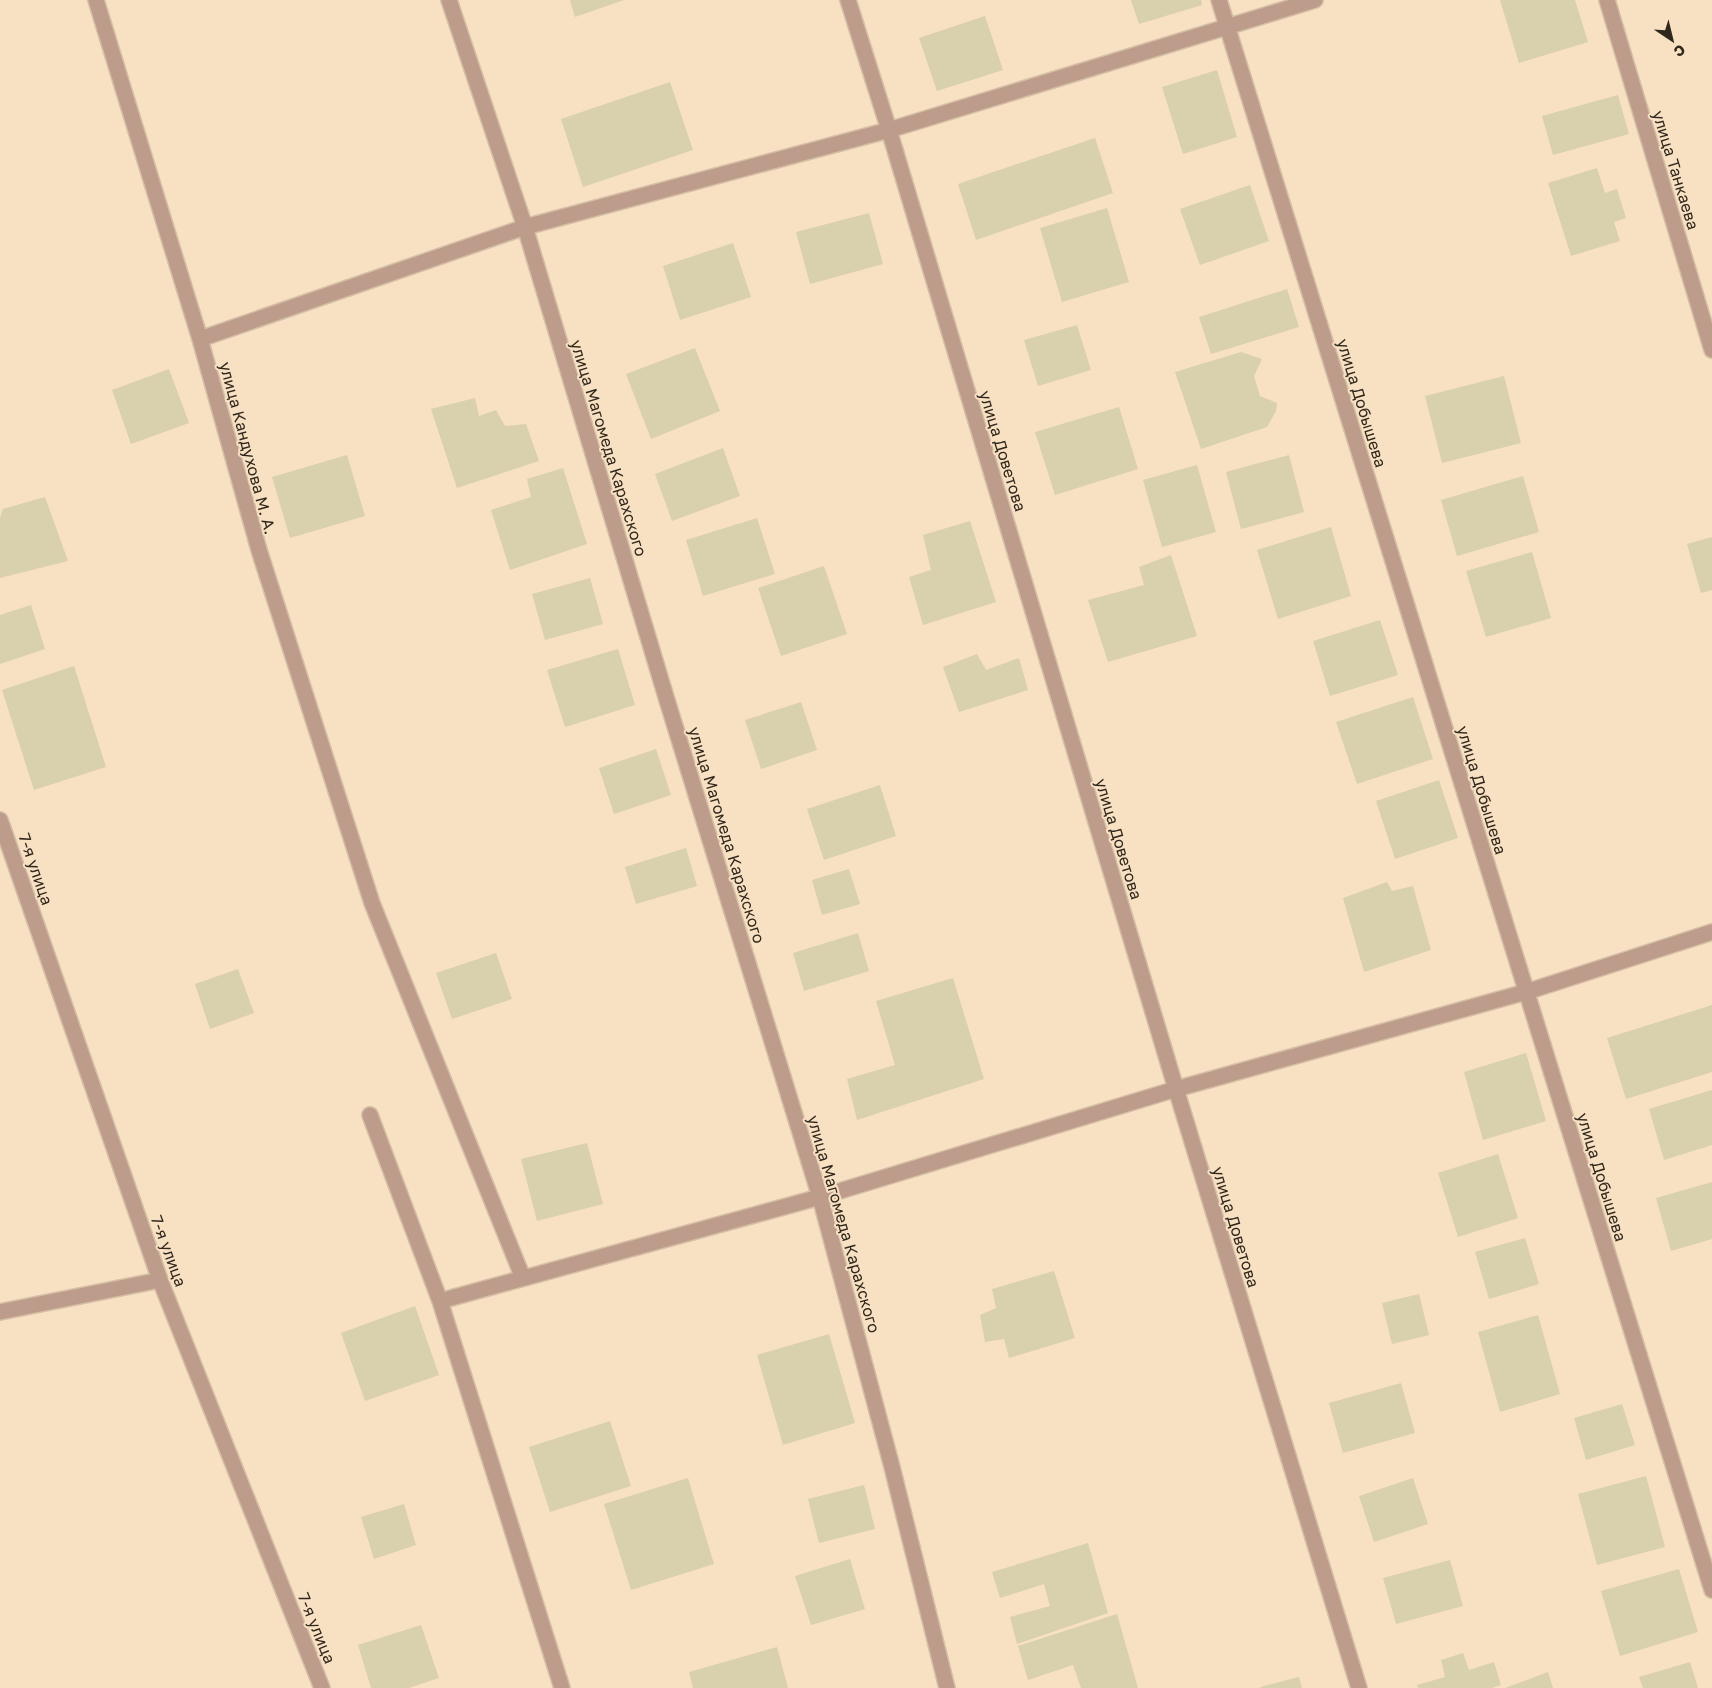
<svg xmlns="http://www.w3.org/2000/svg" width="1712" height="1688" viewBox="0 0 1712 1688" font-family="'Golos Text',sans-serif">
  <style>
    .building { fill: #d9d0ae }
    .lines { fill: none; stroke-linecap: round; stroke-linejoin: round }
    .street-casing { stroke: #d4bfa5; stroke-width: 18 }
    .street { stroke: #be9c8b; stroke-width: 15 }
    .labels { text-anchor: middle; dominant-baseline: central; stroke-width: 4; stroke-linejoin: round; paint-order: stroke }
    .street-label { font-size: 16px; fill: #30271c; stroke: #f8e0c3 }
  </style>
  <rect width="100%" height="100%" fill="#f8e0c3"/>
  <!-- building -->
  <path class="building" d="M570 0H624L575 17Z
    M1131 0H1201L1202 5 1139 24Z
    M1500 0H1575L1588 42 1519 63Z
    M985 16 1003 70 937 91 919 38Z
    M1217 70 1237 137 1183 154 1162 87Z
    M670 82 693 150 583 187 561 119Z
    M1618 95 1629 134 1553 155 1542 116Z
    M1095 138 1113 193 976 240 958 184Z
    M1597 168 1605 193 1617 189 1626 218 1614 222 1620 241 1571 256 1548 183Z
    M1250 185 1269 241 1200 265 1180 209Z
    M1107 208 1129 282 1062 302 1040 228Z
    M869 213 883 264 810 284 796 232Z
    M733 243 751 297 680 320 663 266Z
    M1287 289 1299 327 1211 354 1199 317Z
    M1077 325 1091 370 1038 386 1024 340Z
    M695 348 720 411 651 439 626 374Z
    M1241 352 1262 359 1254 376 1260 396 1277 403 1276 411 1267 427 1201 449 1175 372Z
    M169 369 189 423 131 444 112 390Z
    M1504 376 1521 443 1442 463 1425 396Z
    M475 398 479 416 496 410 505 426 526 424 539 461 457 488 431 409Z
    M1119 407 1138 469 1055 495 1035 432Z
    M723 448 740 496 672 521 655 474Z
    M347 455 365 516 290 538 272 477Z
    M1289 455 1304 512 1241 529 1226 472Z
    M1197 465 1216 532 1162 547 1143 480Z
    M563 468 587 544 510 570 491 510 531 497 527 479Z
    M1523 476 1539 532 1457 556 1441 500Z
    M45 497 68 561 0 578V518L3 509Z
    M757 518 775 574 703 596 686 540Z
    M970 521 996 602 923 625 909 577 931 570 923 535Z
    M1331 527 1351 596 1278 619 1257 550Z
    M1712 537V590L1701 593 1687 544Z
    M1532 552 1551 618 1486 637 1466 571Z
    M1171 555 1197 636 1108 662 1088 600 1144 585 1139 567Z
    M824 566 847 634 781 656 758 588Z
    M590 578 603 624 545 640 532 594Z
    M31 605 45 649 0 664V615Z
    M1380 620 1398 675 1330 696 1313 641Z
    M618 649 635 705 565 727 547 670Z
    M977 654 986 670 1019 658 1028 690 959 712 943 667Z
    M74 666 106 767 34 790 2 690Z
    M1413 697 1433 759 1357 784 1336 722Z
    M801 702 817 750 761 769 745 720Z
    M656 749 671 795 614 814 599 768Z
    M1439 780 1458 838 1395 859 1376 801Z
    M880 785 896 836 824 860 807 809Z
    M686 848 697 886 636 904 625 867Z
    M849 869 860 904 822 915 812 880Z
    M1387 882 1392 891 1413 886 1431 950 1364 972 1343 898Z
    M858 933 869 971 804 991 793 953Z
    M496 953 512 999 452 1019 436 973Z
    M238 969 254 1013 210 1029 195 984Z
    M953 978 984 1079 857 1120 847 1079 895 1065 876 1001Z
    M1712 1005V1072L1626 1099 1607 1038Z
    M1526 1053 1546 1121 1483 1140 1464 1072Z
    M1712 1090V1145L1664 1160 1649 1109Z
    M587 1143 603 1204 537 1221 521 1159Z
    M1498 1154 1518 1218 1458 1237 1438 1173Z
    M1712 1182V1239L1671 1251 1656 1198Z
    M1525 1238 1539 1284 1489 1299 1475 1252Z
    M1054 1271 1075 1338 1009 1358 1004 1339 985 1342 980 1315 996 1308 992 1289Z
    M1419 1294 1429 1335 1392 1344 1382 1303Z
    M415 1306 439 1375 365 1401 341 1333Z
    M1538 1315 1560 1394 1500 1412 1478 1332Z
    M829 1334 855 1423 783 1445 757 1355Z
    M1401 1383 1415 1433 1343 1453 1329 1403Z
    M1622 1404 1635 1445 1586 1460 1574 1418Z
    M610 1421 631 1486 550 1512 529 1447Z
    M1646 1476 1665 1547 1597 1565 1578 1494Z
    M688 1478 714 1564 631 1590 604 1504Z
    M1413 1478 1428 1524 1374 1542 1359 1496Z
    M864 1485 875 1529 819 1543 808 1499Z
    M404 1504 416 1545 374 1559 361 1517Z
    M1088 1543 1108 1613 1017 1644 1010 1617 1050 1606 1044 1584 1000 1598 992 1572Z
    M850 1559 865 1609 811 1625 795 1576Z
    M1450 1560 1463 1606 1396 1624 1383 1578Z
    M1679 1569 1698 1632 1620 1656 1601 1591Z
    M1117 1614 1138 1688H1081L1073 1665 1028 1680 1018 1646Z
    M421 1625 439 1678 409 1688H371L358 1645Z
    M777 1647 788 1688H693L689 1672Z
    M1463 1653 1469 1670 1494 1662 1501 1685 1492 1688H1418L1417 1685 1445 1677 1441 1660Z
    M1690 1662 1698 1688H1643L1639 1677Z
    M1548 1672 1553 1688H1505Z
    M1299 1677 1302 1688H1260V1687Z"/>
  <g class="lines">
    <defs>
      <path id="street" d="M96 0 200 339 259 550 372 903 523 1278
        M449 0 525 227 666 697 820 1197 892 1467 947 1688
        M848 0 889 130 1176 1089 1359 1688
        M1219 0 1712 1590
        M1607 0 1712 350
        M200 339 525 227 889 130 1315 0
        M0 820 160 1280 322 1688
        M370 1115 440 1301 562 1688
        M440 1301 820 1197 1176 1089 1526 992 1712 932
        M0 1312 160 1280"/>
    </defs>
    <!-- street casing -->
    <use href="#street" class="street-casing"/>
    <!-- street -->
    <use href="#street" class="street"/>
  </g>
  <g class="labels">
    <!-- street labels -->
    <g class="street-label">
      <text transform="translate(1676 170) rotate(73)">улица Танкаева</text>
      <text transform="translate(1362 403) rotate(73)">улица Добышева</text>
      <text transform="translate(248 448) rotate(75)">улица Кандухова М. А.</text>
      <text transform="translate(609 448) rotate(73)">улица Магомеда Карахского</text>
      <text transform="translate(1003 451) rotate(73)">улица Доветова</text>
      <text transform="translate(1482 790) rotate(73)">улица Добышева</text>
      <text transform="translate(727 835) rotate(73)">улица Магомеда Карахского</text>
      <text transform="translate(1119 839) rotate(73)">улица Доветова</text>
      <text transform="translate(36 869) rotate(71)">7-я улица</text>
      <text transform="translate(1602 1177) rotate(73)">улица Добышева</text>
      <text transform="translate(844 1224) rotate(74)">улица Магомеда Карахского</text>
      <text transform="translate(1236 1227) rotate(73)">улица Доветова</text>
      <text transform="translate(169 1251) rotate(70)">7-я улица</text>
      <text transform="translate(317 1628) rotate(68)">7-я улица</text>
    </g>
  </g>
  <!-- north arrow -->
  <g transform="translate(1672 40) rotate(145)" stroke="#f8e0c3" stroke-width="4" paint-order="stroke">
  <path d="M0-4L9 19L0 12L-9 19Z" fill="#30271c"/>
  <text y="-8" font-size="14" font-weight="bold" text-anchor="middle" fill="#30271c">С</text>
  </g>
</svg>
